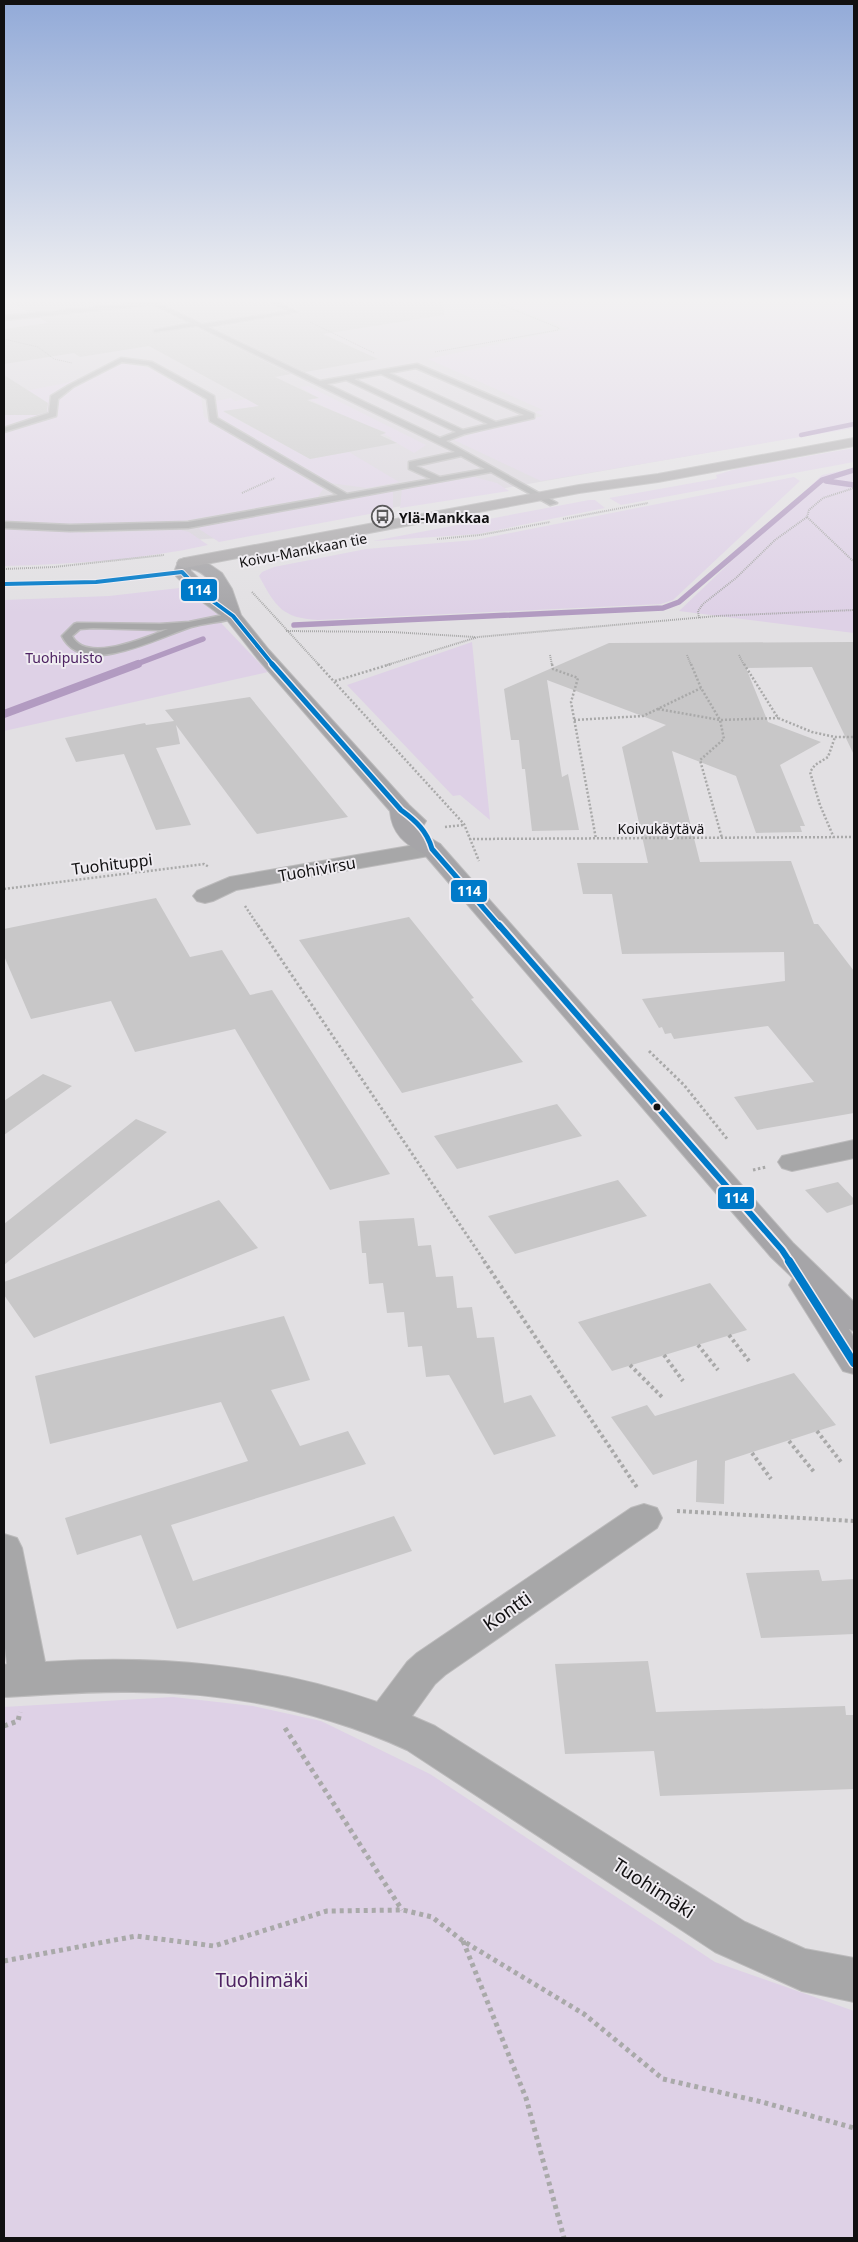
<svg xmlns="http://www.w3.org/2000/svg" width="858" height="2242" viewBox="0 0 858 2242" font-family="'Noto Sans',sans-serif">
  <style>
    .built { fill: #d8d3db }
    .green { fill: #ded1e6 }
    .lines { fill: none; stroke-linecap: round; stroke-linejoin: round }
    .stream-far2 { stroke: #b29bc1; stroke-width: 4.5 }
    .stream-far1 { stroke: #b29bc1; stroke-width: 5.5 }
    .stream { stroke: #b29bc1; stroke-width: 8 }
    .building { fill: #c8c7c8 }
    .lane-casing { stroke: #bcbbbc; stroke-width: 3 }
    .street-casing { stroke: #bcbbbc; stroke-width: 2 }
    .secondary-casing { stroke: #bcbbbc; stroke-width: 2 }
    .primary-casing { stroke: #bcbbbc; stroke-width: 2 }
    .path-far5 { stroke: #a9a9a9; stroke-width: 1; stroke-dasharray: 1 1; stroke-linecap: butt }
    .path-far4 { stroke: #a9a9a9; stroke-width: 2; stroke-dasharray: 1 1; stroke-linecap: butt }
    .path-far3 { stroke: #a9a9a9; stroke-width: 2.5; stroke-dasharray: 2 2; stroke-linecap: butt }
    .path-far2 { stroke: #a9a9a9; stroke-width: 3; stroke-dasharray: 2.5 2.5; stroke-linecap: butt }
    .path-far1 { stroke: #a9a9a9; stroke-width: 4; stroke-dasharray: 3 3; stroke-linecap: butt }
    .path { stroke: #a9a9a9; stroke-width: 5; stroke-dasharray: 4 4; stroke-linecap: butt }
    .lane { fill: #a7a7a8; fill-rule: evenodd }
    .street { fill: #a7a7a8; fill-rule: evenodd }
    .secondary { fill: #a6a5a8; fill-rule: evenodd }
    .primary { fill: #aba9ab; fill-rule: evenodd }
    .bus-1-far3-casing { stroke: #efecf1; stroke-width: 6 }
    .bus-1-far2-casing { stroke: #efecf1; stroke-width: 8 }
    .bus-1-far1-casing { stroke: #efecf1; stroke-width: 10 }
    .bus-1-casing { stroke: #efecf1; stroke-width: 11 }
    .bus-1-far3 { stroke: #007ac9; stroke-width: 4 }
    .bus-1-far2 { stroke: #007ac9; stroke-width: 5 }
    .bus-1-far1 { stroke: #007ac9; stroke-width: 6 }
    .bus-1 { stroke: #007ac9; stroke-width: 8 }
    .bus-dot { fill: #111011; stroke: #efecf1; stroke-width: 2 }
    .labels { text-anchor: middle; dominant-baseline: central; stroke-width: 4; stroke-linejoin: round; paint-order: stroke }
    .far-poi-label { font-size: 14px; font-weight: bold; fill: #111011; stroke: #efecf1; text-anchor: start }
    .far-street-label { font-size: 14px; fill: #111011; stroke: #efecf1 }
    .far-park-label { font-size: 14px; fill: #4d2262; stroke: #efecf1 }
    .street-label { font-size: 16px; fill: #111011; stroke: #efecf1 }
    .near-street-label { font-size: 19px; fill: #111011; stroke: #efecf1 }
    .near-park-label { font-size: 19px; fill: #4d2262; stroke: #efecf1 }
    .line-badge { stroke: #efecf1; stroke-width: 2 }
    .badge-label { font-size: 14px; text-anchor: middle; font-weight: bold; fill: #fff }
  </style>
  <rect width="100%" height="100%" fill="#e2e0e3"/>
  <!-- built -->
  <path class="built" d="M4 300H854V427L219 538 153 543 4 544Z"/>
  <!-- green -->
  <path class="green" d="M496 300H854V428L541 481 454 440 500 425 543 416 535 412 543 410 428 359 568 329Z
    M123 363 149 368 201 397 204 417 323 489 318 497 177 522 79 525 4 521V395L66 383Z
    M308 386 426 445 414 453 390 439 392 438 383 434 386 432 377 429 371 430 309 399 318 398 300 387Z
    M231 398 235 401 246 399 259 406 224 412 310 459 349 452 399 482 367 488 330 483 218 418 214 410 215 401Z
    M854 448V462L621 505 609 498 715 479 717 478 716 475 739 468Z
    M854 468V633L679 611 822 475Z
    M474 477 497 483 509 491 400 508 402 489Z
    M794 477 800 481 673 600 661 604 318 620C282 618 276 607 259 576L262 572 274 567 366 549 475 540Z
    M391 491 393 492V508L391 510 219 542 199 529 202 525 211 522Z
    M589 500H595L605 508 478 534 373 541Z
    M4 527 71 529 82 533 181 530 189 532 208 545C141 560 72 564 4 566Z
    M188 587 219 615 222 624 268 672 4 731V600L109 596Z
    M472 642 490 820 460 795 453 796 347 685Z
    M173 1697 253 1706 321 1721 430 1774 715 1962 854 2011V2238H4V1707Z"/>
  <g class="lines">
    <!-- stream-far2 -->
    <path class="stream-far2" d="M801 435 854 424"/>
    <!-- stream-far1 -->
    <path class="stream-far1" d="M826 481 854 485
      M294 625 663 608 679 602 822 480 854 470
      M134 665 203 639"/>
    <!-- stream -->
    <path class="stream" d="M4 714 138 664"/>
  </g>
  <!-- building -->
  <path class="building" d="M7 300H141L28 312Z
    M157 300H275L270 304 282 310 202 322Z
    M278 300H443L444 315 323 334 378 359 305 372 214 328 300 313 299 310Z
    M153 307 185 322 154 328 153 333 197 328 291 374 275 377 319 398 307 400 386 433 380 435 397 443 310 459 223 411 259 406 149 346 80 357 74 353 4 364V329L48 323 40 318Z
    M4 375 48 403 47 412 37 415H4Z
    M854 642V755L812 667 746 668 768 722 821 742 780 765 805 826H800L802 832 756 833 736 776 672 751 700 862 791 861 814 924H818L854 971V1113L757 1130 734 1097 814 1082 768 1026 674 1039 671 1033 665 1034 662 1027 659 1028 642 999 785 981 784 952 622 954 612 894H583L577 863H648L622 747 666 725 547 680 562 777 568 774 579 830 532 831 525 769H522L519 740H511L504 689 609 643Z
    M250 697 348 817 257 834 176 725 180 744 156 748 191 825 156 830 124 754 76 762 65 738 145 723 146 725 174 721 165 710Z
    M156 898 190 957 222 950 250 995 272 990 390 1174 330 1190 235 1029 135 1052 111 1001 31 1019 4 956V929Z
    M409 917 474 998 471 999 523 1062 402 1093 299 940Z
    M43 1074 72 1086 4 1135V1101Z
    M557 1104 582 1136 457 1169 434 1136Z
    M136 1119 167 1132 4 1265V1224Z
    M618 1180 647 1216 515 1254 488 1216Z
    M838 1182 854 1199V1204L827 1213 805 1190Z
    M219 1200 258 1248 34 1338 4 1295V1282Z
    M414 1218 418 1246 431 1245 436 1277 453 1276 457 1308 472 1307 477 1338 494 1337 504 1403 531 1395 556 1436 494 1455 449 1375 426 1377 422 1346 408 1347 404 1312 387 1313 383 1283 369 1284 366 1253H362L359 1221Z
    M710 1283 747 1330 612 1371 578 1322Z
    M284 1316 310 1380 271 1390 300 1446 348 1431 366 1464 171 1525 193 1581 394 1516 412 1551 177 1629 141 1535 77 1555 65 1518 248 1461 221 1402 50 1444 35 1376Z
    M794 1373 836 1425 725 1461 724 1504 696 1502 697 1460 653 1475 611 1417 647 1405 655 1416Z
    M819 1570 822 1581 854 1579V1634L761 1638 746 1573Z
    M648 1661 656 1712 845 1706 846 1715H854V1789L660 1796 654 1751 565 1754 555 1664Z"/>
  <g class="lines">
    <defs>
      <path id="lane" d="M154 301 202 324 288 311 272 303 277 302 298 312 208 327 320 381 417 364 534 414V418L464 434 446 441 557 503 550 505 491 472 188 528 70 531 4 528V522L70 525 188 522 338 495 210 421 207 399 148 365 122 362 73 387 58 399 56 416 4 432V428L49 413 51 396 69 385 121 358 152 362 214 396 217 418 347 494 431 479 409 469V462L455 452 197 326 154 332V330L191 323 153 305 4 320V316ZM416 368 524 415 496 422 389 373ZM381 374 488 424 463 430 354 379ZM346 380 456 432 440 438 327 384ZM461 456 485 469 440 477 416 466Z
        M233 613 238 616 236 618C222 622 206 623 191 627 159 637 83 679 62 636L74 624 77 623 160 624 189 622ZM93 628 160 630 168 629C146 637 86 664 72 636L80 629Z"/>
      <path id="street" d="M432 842 440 844 443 849 440 854 236 890 213 901 205 903 197 901 193 896 197 891 230 877Z
        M854 1140V1158L792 1171 782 1168 778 1162 782 1156Z
        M644 1504 657 1508 662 1518 657 1528 445 1675 435 1684 412 1716 435 1726 745 1922 805 1949 854 1958V2002L802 1991 715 1952 407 1750C321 1711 228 1692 133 1692 90 1691 47 1695 4 1697V1665L7 1664 4 1640V1534L17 1538 22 1548 45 1662C159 1655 269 1664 377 1702L407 1662 417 1653 631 1508Z"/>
      <path id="secondary" d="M185 558 209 564 222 573 232 589 241 615 269 650 409 805 426 821 423 826 415 827 417 830 440 844 793 1243 854 1302V1331L849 1329 854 1338V1374L843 1371 789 1285 793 1278 771 1257 424 854C405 844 392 834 390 811L257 658 227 620 197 598 176 576 174 572 179 560ZM191 569C206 572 213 584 218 597L191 571Z"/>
      <path id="primary" d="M854 438V446L658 482 579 493 185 568 179 566 177 563 179 560 185 558 579 485 658 474Z"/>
    </defs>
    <!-- lane casing -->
    <use href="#lane" class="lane-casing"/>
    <!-- street casing -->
    <use href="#street" class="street-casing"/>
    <!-- secondary casing -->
    <use href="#secondary" class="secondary-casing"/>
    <!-- primary casing -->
    <use href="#primary" class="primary-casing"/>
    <!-- path-far5 -->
    <path class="path-far5" d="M310 322 374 353
      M4 339 38 347 54 359 72 363
      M435 352 558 330 559 328 490 300"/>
    <!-- path-far4 -->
    <path class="path-far4" d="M242 493 275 478
      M807 517 854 562
      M563 519 648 503
      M437 539 480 535 550 522
      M4 569 54 567 164 555
      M252 592 319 665
      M699 618 698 611 703 604 736 578 775 540 807 517 809 510 823 498 854 488
      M286 631 392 632 475 637
      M550 655 552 665
      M687 655 691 665
      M739 655 744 665
      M387 665 478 637 717 616 854 610"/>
    <!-- path-far3 -->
    <path class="path-far3" d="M318 664 464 824 479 861
      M552 664 553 669 578 678 571 702 596 839
      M691 664 701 688 720 720 724 739 700 760 722 838
      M744 664 778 718 812 732 835 737H854
      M335 681 391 664
      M658 709 720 720 778 718
      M574 720 643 716 701 688
      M445 827 463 825
      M834 838 820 805 810 772 815 765 828 757 835 737
      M469 839 854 837
      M4 889 204 864 209 867
      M245 906 259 927"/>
    <!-- path-far2 -->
    <path class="path-far2" d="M258 925 485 1262
      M649 1051 684 1085 728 1140
      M753 1170 766 1167"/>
    <!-- path-far1 -->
    <path class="path-far1" d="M484 1261 638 1489
      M729 1335 749 1361
      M698 1345 718 1370
      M664 1355 683 1381
      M630 1365 662 1397
      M817 1431 841 1462
      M789 1441 814 1472
      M752 1453 771 1479
      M677 1511 854 1521"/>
    <!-- path -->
    <path class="path" d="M4 1726 18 1721 20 1712
      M285 1728 402 1910
      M463 1941 526 2098 564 2238
      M4 1961 136 1936 214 1946 327 1911 403 1910 432 1917 463 1941 584 2014 663 2079 762 2102 854 2128"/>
    <!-- lane -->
    <use href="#lane" class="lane"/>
    <!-- street -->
    <use href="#street" class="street"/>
    <!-- secondary -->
    <use href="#secondary" class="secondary"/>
    <!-- primary -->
    <use href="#primary" class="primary"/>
    <defs>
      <path id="bus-1-far3" d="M4 584 96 582 182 572 203 594 233 616 273 665"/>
      <path id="bus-1-far2" d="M272 664 401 810C416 821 427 831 432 849L500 927"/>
      <path id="bus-1-far1" d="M499 925 782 1250 790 1262"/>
      <path id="bus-1" d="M789 1261 854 1363"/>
    </defs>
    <!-- bus-1-far3 casing -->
    <use href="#bus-1-far3" class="bus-1-far3-casing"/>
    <!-- bus-1-far2 casing -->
    <use href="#bus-1-far2" class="bus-1-far2-casing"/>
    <!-- bus-1-far1 casing -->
    <use href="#bus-1-far1" class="bus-1-far1-casing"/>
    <!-- bus-1 casing -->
    <use href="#bus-1" class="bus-1-casing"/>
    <!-- bus-1-far3 -->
    <use href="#bus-1-far3" class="bus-1-far3"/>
    <!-- bus-1-far2 -->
    <use href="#bus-1-far2" class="bus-1-far2"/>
    <!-- bus-1-far1 -->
    <use href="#bus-1-far1" class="bus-1-far1"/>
    <!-- bus-1 -->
    <use href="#bus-1" class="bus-1"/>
  </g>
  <!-- sky -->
  <linearGradient id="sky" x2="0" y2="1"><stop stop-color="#92aad8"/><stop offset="0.49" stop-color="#f2f1f2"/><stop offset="1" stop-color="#f2f1f2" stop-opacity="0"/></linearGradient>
  <rect width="858" height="614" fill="url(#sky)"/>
  <!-- icons -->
  <defs>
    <symbol id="bus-ring" viewBox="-11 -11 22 22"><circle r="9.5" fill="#efecf1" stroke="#5a595a" stroke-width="1.5"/><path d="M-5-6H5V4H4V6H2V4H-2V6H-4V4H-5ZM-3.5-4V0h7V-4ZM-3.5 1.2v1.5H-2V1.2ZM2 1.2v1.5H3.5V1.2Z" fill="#5a595a"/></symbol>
  </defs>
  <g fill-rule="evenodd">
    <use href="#bus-ring" x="370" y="504" width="25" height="25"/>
  </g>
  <!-- markers -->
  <circle class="bus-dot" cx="657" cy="1107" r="4.5"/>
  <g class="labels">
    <!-- far-poi labels -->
    <g class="far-poi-label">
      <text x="399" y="517">Ylä-Mankkaa</text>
    </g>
    <!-- far-street labels -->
    <g class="far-street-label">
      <text transform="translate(303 550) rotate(-11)">Koivu-Mankkaan tie</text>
      <text x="661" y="828">Koivukäytävä</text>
    </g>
    <!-- far-park labels -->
    <g class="far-park-label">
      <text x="64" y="657">Tuohipuisto</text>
    </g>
    <!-- street labels -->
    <g class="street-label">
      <text transform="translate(112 864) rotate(-7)">Tuohituppi</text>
      <text transform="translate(317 869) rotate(-10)">Tuohivirsu</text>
    </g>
    <!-- near-street labels -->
    <g class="near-street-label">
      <text transform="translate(507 1611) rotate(-35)">Kontti</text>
      <text transform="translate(654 1888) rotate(33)">Tuohimäki</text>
    </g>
    <!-- near-park labels -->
    <g class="near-park-label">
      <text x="262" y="1980">Tuohimäki</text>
    </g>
  </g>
  <g class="line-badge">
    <rect x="180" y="578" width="38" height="24" rx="5" fill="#007ac9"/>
    <rect x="450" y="879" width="38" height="24" rx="5" fill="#007ac9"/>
    <rect x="717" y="1186" width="38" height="24" rx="5" fill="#007ac9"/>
  </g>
  <g class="badge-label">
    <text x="199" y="595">114</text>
    <text x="469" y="896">114</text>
    <text x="736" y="1203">114</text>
  </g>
  <!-- border -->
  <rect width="858" height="2242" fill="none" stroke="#111011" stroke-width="10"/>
</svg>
